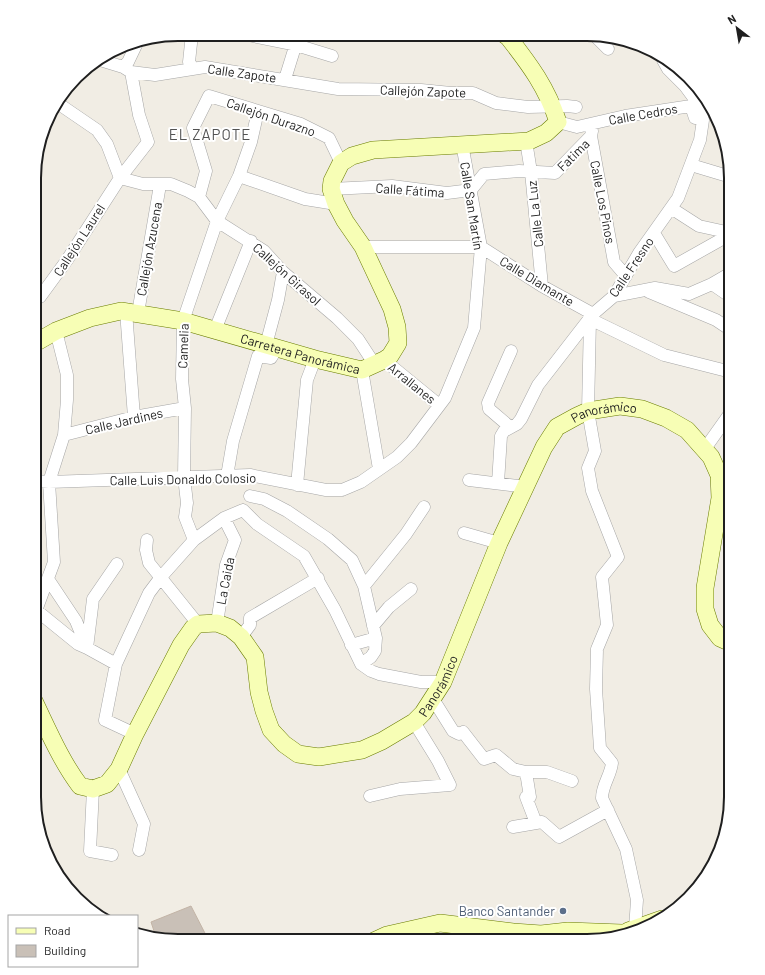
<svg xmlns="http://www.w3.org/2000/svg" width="765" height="975" viewBox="0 0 765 975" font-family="Barlow,sans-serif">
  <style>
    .building { fill: #c9c0b7; stroke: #c3b4a6 }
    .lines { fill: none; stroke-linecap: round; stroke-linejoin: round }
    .street-casing { stroke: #a6a6a6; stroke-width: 13 }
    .secondary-casing { stroke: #697c00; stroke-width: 18 }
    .street { stroke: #fff; stroke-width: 12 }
    .secondary { stroke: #f7feb5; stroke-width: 17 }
    .service-dot { fill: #5c6f8a; stroke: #fff; stroke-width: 1.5 }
    .labels { text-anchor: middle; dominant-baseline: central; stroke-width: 4; stroke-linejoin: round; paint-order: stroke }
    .street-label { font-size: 13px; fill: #1f1f1f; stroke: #fff }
    .service-label { font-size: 13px; fill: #4e5e75; stroke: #fff; text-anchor: end }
    .quarter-label { font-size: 15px; letter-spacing: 1px; fill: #525252; stroke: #fff }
    .rim { fill: none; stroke: #1f1f1f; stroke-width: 2 }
  </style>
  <rect width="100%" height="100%" fill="#f1ede4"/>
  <!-- building -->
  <path class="building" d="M191 906 209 941H168L156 937 151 922Z"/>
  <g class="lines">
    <defs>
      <path id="street" d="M192 34 189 62 193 68
        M243 34 296 45 332 56
        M594 35 608 49
        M100 60 123 67 131 72 155 75 205 67 338 89 421 90 451 93H473L496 103 528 107 567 106 576 107
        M123 67 128 62 138 41
        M285 79 299 34
        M56 102 97 130 107 144 120 178
        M558 122 577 127 625 116 691 106 695 118
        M592 131 591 136 614 262 626 276
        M526 141 531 172 542 286
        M691 165 731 177
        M239 176 305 199 336 204
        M120 178 143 184H171L188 191 199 197 217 221 264 251 283 272 337 318 358 339 375 365
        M331 189 392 186 447 193 471 190 484 174 519 171 555 173 591 136
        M199 197 206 171 193 128 209 96 301 124 329 138 341 163
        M671 208 699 226 731 233
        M654 233 674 266 731 234
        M363 247H481
        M481 247 542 286 593 314
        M712 284 731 297
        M649 292 716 320 731 330
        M614 296 655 288 689 294 712 284 731 273
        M35 299 40 297 67 260 120 178 148 142 139 115 131 72
        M126 311 134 417
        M138 313 160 185
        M215 330 251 241
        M266 345 278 300 283 272
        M384 360 439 405
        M362 370 379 469
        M510 427 489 409 488 403 511 351
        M64 435 134 417 185 408
        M704 450 731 412
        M227 476 233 441 258 356 271 358 277 348
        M469 480 526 487
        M35 481 49 482 250 475 326 490H342L361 482 397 457 411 443 445 398 474 328 481 247 462 144
        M498 483 501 436 504 431 517 424 521 419 538 385 593 314 614 296 639 253 678 198 700 140 703 120 696 101 685 86 668 69 663 60V57
        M297 485 307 380 315 359
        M250 496 264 499 287 511 328 539 352 560 364 586 376 638 375 651 371 657 361 664
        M243 510 257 524 304 556 335 610 361 664 371 671 379 674 421 682H443
        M464 533 499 543
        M147 540 146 550 149 563 198 624
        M194 540 185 517 187 503 184 477 185 408 182 379 183 321 217 221 239 176 251 142 258 111
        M48 579 76 621 87 648 116 664
        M364 586 406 534 424 507
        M36 610 78 644 87 648 93 599 117 564
        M34 616 54 562 49 482 64 435 67 400V375L56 331
        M217 623 226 565 235 540 224 518
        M373 626 389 607 411 589
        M241 637 250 625V618L318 578
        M351 645 376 638
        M433 699 453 731 459 734 463 732 484 759 496 755 513 769 526 772H547L572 781
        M135 734 105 720 116 664 149 593 161 577 194 540 224 518 243 510
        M119 769 144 824 139 850
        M526 772 530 797H526L536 823
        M93 789 90 851 112 855
        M370 796 400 789 450 785 438 761 414 722
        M513 827 542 822 559 837 608 810
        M635 929 637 900 626 849 602 798C602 785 611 775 612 763L600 748 596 689 597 649 607 625 602 577 618 557 592 491 588 468 595 451 588 411 590 319 664 355 731 372"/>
      <g id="secondary">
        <path id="s1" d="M35 343 56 331 90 318 121 311 183 321 315 359 362 370 384 360 390 356 398 343 397 327 392 309 363 247 345 221 336 204 331 189 332 181 341 163 352 156 373 150 529 141 546 133 558 122C547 88 530 65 508 37L505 35"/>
        <path id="s2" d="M34 701C48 730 61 761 80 786L93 789 107 784 119 769 135 734 181 645 193 628 198 624 217 623 230 628 241 637 255 657 259 692 264 711 271 730 284 744 298 754 319 757 362 750 382 741 414 722 423 713 443 682 499 543 544 447 557 427 577 416 588 411 620 406 642 409 666 418 687 430 711 457 719 475 720 498 705 588V609L710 625 720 638 731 643"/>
        <path d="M628 931 662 919"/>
        <path d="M374 941 387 935 440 923 513 932 541 934 568 931 622 933"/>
      </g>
    </defs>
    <!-- street casing -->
    <use href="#street" class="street-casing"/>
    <!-- secondary casing -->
    <use href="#secondary" class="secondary-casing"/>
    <!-- street -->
    <use href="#street" class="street"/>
    <!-- secondary -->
    <use href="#secondary" class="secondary"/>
  </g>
  <!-- markers -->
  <circle class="service-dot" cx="563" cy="911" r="4"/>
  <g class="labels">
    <!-- street labels -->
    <g class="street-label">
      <text transform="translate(242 73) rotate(8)">Calle Zapote</text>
      <text transform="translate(423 91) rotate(2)">Callejón Zapote</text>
      <text transform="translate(643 114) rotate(-10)">Calle Cedros</text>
      <text transform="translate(271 117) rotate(19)">Callejón Durazno</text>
      <text transform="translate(573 155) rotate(-45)">Fatima</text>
      <text transform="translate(410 190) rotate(4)">Calle Fátima</text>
      <text transform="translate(603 202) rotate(79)">Calle Los Pinos</text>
      <text transform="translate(472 206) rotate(81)">Calle San Martín</text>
      <text transform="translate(535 214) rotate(-96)">Calle La Luz</text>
      <text transform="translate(79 240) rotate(-57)">Callejón Laurel</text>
      <text transform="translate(149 249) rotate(-80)">Callejón Azucena</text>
      <text transform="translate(631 267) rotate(-56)">Calle Fresno</text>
      <text transform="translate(287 274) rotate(42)">Callejón Girasol</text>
      <text transform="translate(537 281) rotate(31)">Calle Diamante</text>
      <text transform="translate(183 346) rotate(-88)">Camelia</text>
      <text stroke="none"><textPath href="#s1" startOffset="277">Carretera Panorámica</textPath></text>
      <text transform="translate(412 383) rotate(39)">Arrallanes</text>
      <text stroke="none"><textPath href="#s2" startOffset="997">Panorámico</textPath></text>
      <text transform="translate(124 421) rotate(-13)">Calle Jardines</text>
      <text transform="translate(183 479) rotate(-1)">Calle Luis Donaldo Colosio</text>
      <text transform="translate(225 581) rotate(-79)">La Caida</text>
      <text stroke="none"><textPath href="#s2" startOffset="661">Panorámico</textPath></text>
    </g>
    <!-- service labels -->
    <g class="service-label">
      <text x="555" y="911">Banco Santander</text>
    </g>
    <!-- quarter labels -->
    <g class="quarter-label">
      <text x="210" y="134">EL ZAPOTE</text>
    </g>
  </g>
  <!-- crop -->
  <path d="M0 0H765V975H0ZM178 41H587A137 137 0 0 1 724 178V797A137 137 0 0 1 587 934H178A137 137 0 0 1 41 797V178A137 137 0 0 1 178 41Z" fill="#fff" fill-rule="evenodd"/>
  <path class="rim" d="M178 41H587A137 137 0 0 1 724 178V797A137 137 0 0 1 587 934H178A137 137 0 0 1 41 797V178A137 137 0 0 1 178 41Z"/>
  <!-- legend -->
  <rect x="8" y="915" width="130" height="52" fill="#ffffff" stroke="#a5a5a5"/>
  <rect x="16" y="928" width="20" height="6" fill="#f7feb5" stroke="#a5a5a5"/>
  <text x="44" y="935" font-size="12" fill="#1f1f1f">Road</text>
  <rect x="16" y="945" width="20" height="12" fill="#c9c0b7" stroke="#a5a5a5"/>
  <text x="44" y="955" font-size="12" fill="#1f1f1f">Building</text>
  <!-- north arrow -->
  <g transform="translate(737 28) rotate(329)" stroke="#ffffff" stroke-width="3" paint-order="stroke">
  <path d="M0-3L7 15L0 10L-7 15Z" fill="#1f1f1f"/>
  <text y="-6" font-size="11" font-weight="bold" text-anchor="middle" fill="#1f1f1f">N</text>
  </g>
</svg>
